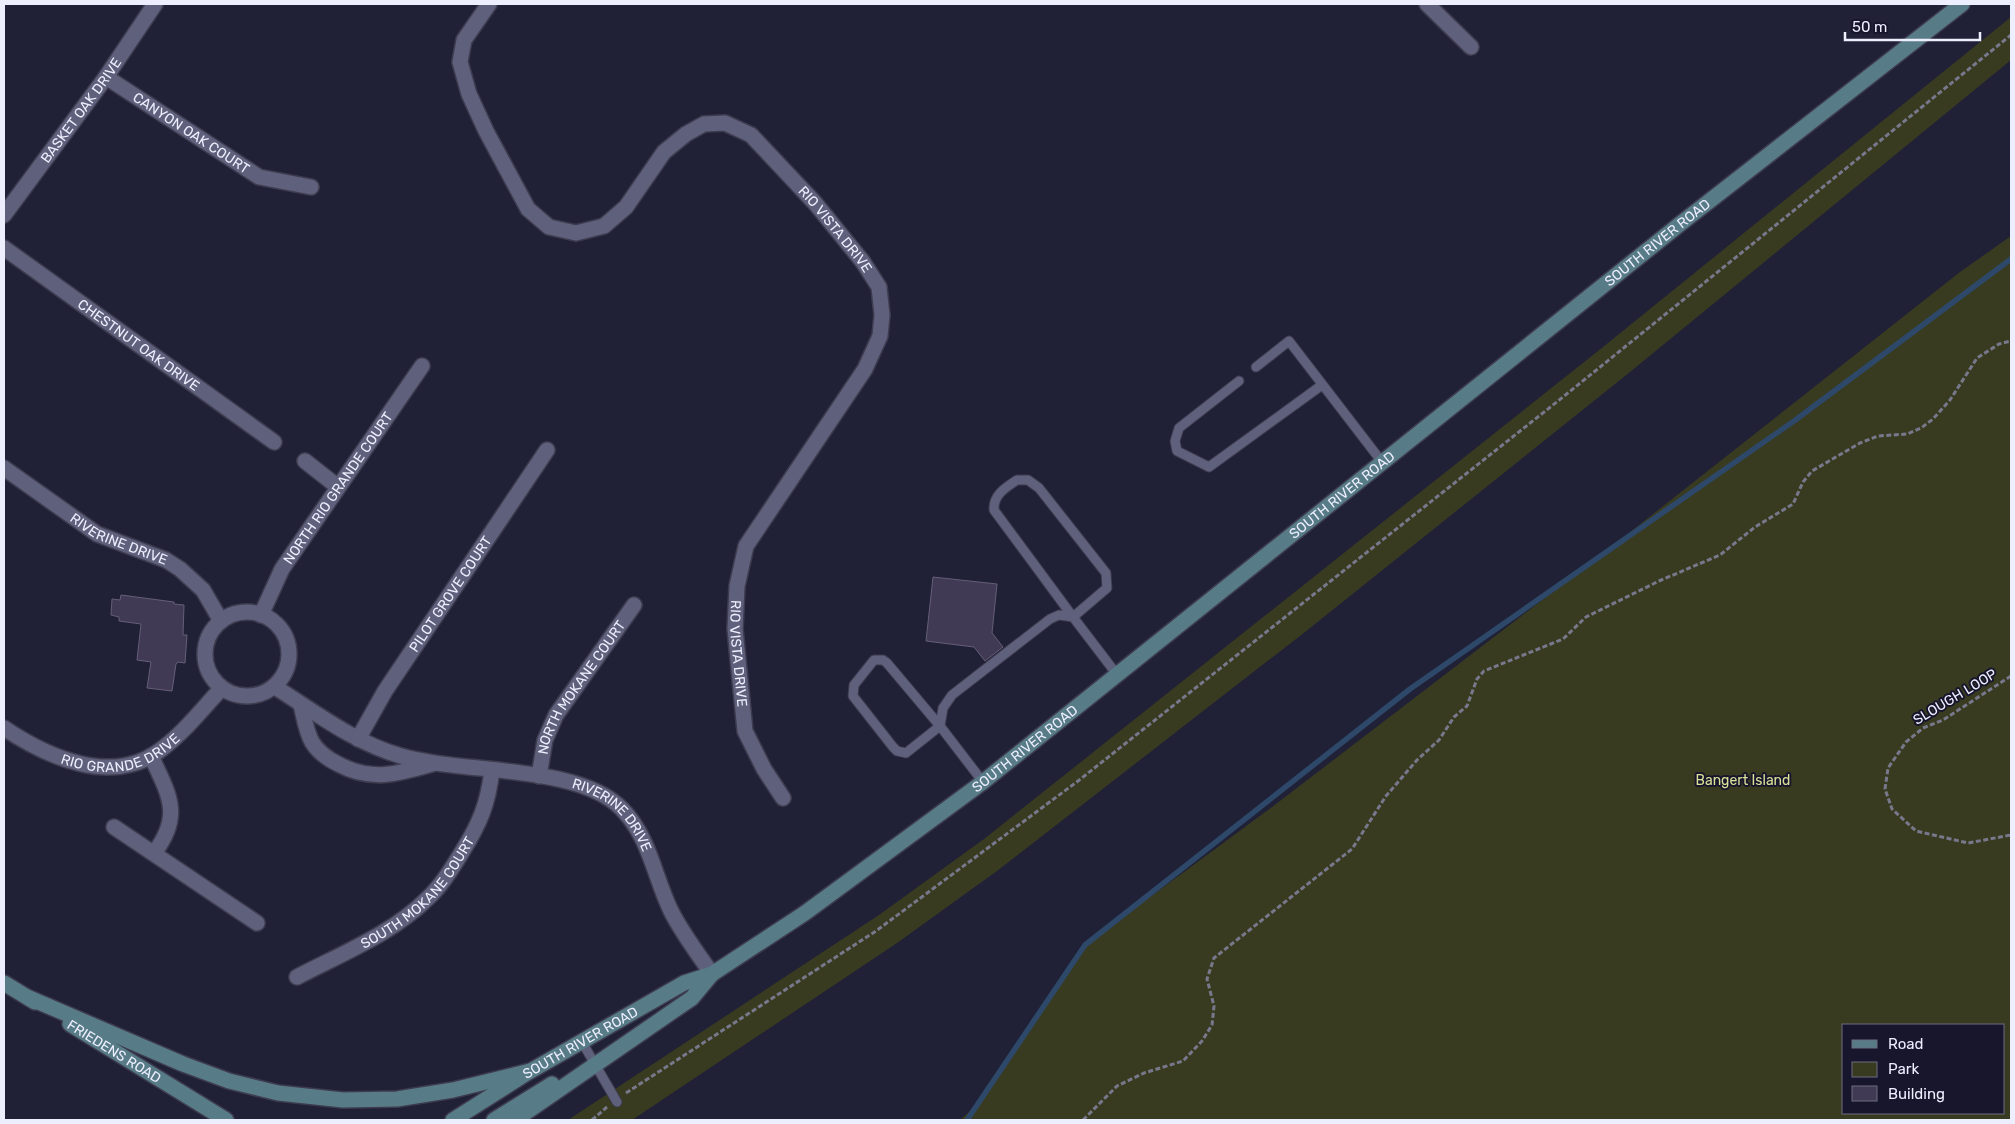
<svg xmlns="http://www.w3.org/2000/svg" width="2015" height="1124" viewBox="0 0 2015 1124" font-family="Rubik,sans-serif">
  <style>
    .green { fill: #393b20; fill-rule: evenodd }
    .lines { fill: none; stroke-linecap: round; stroke-linejoin: round }
    .stream { stroke: #2d4868; stroke-width: 5.5 }
    .building { fill: #413a54; stroke: #655e79 }
    .lane-casing { stroke: #3d3b4f; stroke-width: 11 }
    .street-casing { stroke: #3d3b4f; stroke-width: 18 }
    .secondary-casing { stroke: #3d3b4f; stroke-width: 18 }
    .path { stroke: #78788c; stroke-width: 3; stroke-dasharray: 5 2.5; stroke-linecap: butt }
    .lane { stroke: #5f607b; stroke-width: 9 }
    .street { stroke: #5f607b; stroke-width: 15 }
    .secondary { stroke: #577c87; stroke-width: 15 }
    .labels { text-anchor: middle; dominant-baseline: central; stroke-width: 4; stroke-linejoin: round; paint-order: stroke }
    .street-label { font-size: 14px; fill: #edeefe; stroke: #17162d }
    .park-label { font-size: 14px; fill: #dae097; stroke: #17162d }
  </style>
  <rect width="100%" height="100%" fill="#202037"/>
  <!-- green -->
  <path class="green" d="M2011 17V60L1630 372 1305 632 997 871 897 943 632 1120H568L879 915 984 839 1603 347Z
    M2011 236V1120H960L978 1104 1085 945 1272 807 1596 559 1960 272ZM1844 1025H2004V1113H1844Z"/>
  <g class="lines">
    <!-- stream -->
    <path class="stream" d="M967 1120 1085 945 1410 689 1794 421 2011 259"/>
  </g>
  <!-- building -->
  <path class="building" d="M933 577 997 584 992 633 1003 647 985 661 974 647 926 641Z
    M121 595 174 602V604L184 605 183 635H187L185 663 178 662 176 664 172 691 147 688 151 662 137 660 141 624 119 621V617L111 615 112 599 120 600Z"/>
  <g class="lines">
    <defs>
      <path id="lane" d="M1256 367 1289 341 1382 462
        M1239 381 1179 428 1175 441 1177 451 1209 467 1322 385
        M1017 480H1028L1039 488 1106 573 1107 588 1073 617 994 510C993 495 1005 488 1017 480Z
        M874 660H883L887 663 940 726 906 753 897 751 893 747 853 696 854 685Z
        M983 782 940 726 943 708 952 695 1050 619 1059 615 1073 617 1118 676
        M582 1042 617 1102"/>
      <g id="street">
        <path id="s1" d="M489 4 464 40 460 62 469 94 486 131 528 209 549 227 576 233 604 226 626 207 664 152 686 134 704 124 725 123 751 135 815 203 863 262 879 287 882 315 880 336 865 369 746 546 737 586 735 629 745 731 764 769 783 798"/>
        <path d="M1427 4 1471 47"/>
        <path id="s2" d="M106 77 259 177 311 187"/>
        <path id="s3" d="M4 215 106 77 155 4"/>
        <path id="s4" d="M4 248 274 442"/>
        <path d="M305 461 338 487"/>
        <path id="s5" d="M4 468 97 534 166 560 180 569 203 590 221 621"/>
        <circle cx="247" cy="654" r="42"/>
        <path id="s6" d="M261 615 282 569 422 366"/>
        <path id="s7" d="M275 687C315 712 353 742 401 756 463 774 579 764 622 809 650 838 654 876 671 911 682 933 698 954 712 974"/>
        <path d="M301 705C304 717 306 731 312 742 318 752 328 759 338 764 371 782 398 774 432 764"/>
        <path id="s8" d="M4 728C47 757 111 786 159 751 183 734 202 709 221 689"/>
        <path id="s9" d="M358 739 385 691 547 450"/>
        <path d="M151 756C169 795 183 815 154 853"/>
        <path id="s10" d="M539 776 545 740 556 715 634 605"/>
        <path d="M114 827 257 923"/>
        <path id="s11" d="M297 977C341 954 392 934 428 898 442 885 452 868 462 852 480 823 488 804 492 770"/>
      </g>
      <g id="secondary">
        <path d="M4 983 35 1002"/>
        <path d="M27 997 183 1064 229 1081 278 1093 343 1100 397 1099 453 1090 530 1071"/>
        <path id="s12" d="M70 1024 226 1120"/>
        <path id="s13" d="M453 1120 527 1073 684 983 712 974"/>
        <path d="M494 1120 552 1084"/>
        <path id="s14" d="M515 1120 692 998 712 974 805 913 983 782 1680 224 1962 4"/>
      </g>
    </defs>
    <!-- lane casing -->
    <use href="#lane" class="lane-casing"/>
    <!-- street casing -->
    <use href="#street" class="street-casing"/>
    <!-- secondary casing -->
    <use href="#secondary" class="secondary-casing"/>
    <!-- path -->
    <path class="path" d="M2011 676 1943 720 1923 728 1906 742 1888 768 1885 789 1892 809 1916 831 1968 843 2011 835
      M626 1093 876 931 1078 781 1558 401 2011 35
      M592 1120 607 1107
      M1083 1120 1117 1086 1144 1073 1183 1061 1202 1041 1212 1025 1214 1006 1207 979 1214 958 1352 849 1386 796 1417 760 1439 740 1454 717 1467 706 1477 679 1484 671 1563 639 1586 617 1659 581 1720 555 1755 527 1793 504 1803 482 1812 471 1860 443 1878 436 1907 434 1921 428 1933 419 1950 400 1977 358 1999 344 2011 341"/>
    <!-- lane -->
    <use href="#lane" class="lane"/>
    <!-- street -->
    <use href="#street" class="street"/>
    <!-- secondary -->
    <use href="#secondary" class="secondary"/>
  </g>
  <g class="labels">
    <!-- street labels -->
    <g class="street-label">
      <text stroke="none"><textPath href="#s3" startOffset="130">BASKET OAK DRIVE</textPath></text>
      <text stroke="none"><textPath href="#s2" startOffset="102">CANYON OAK COURT</textPath></text>
      <text stroke="none"><textPath href="#s1" startOffset="634">RIO VISTA DRIVE</textPath></text>
      <text stroke="none"><textPath href="#s14" startOffset="1442">SOUTH RIVER ROAD</textPath></text>
      <text stroke="none"><textPath href="#s4" startOffset="166">CHESTNUT OAK DRIVE</textPath></text>
      <text stroke="none"><textPath href="#s6" startOffset="149">NORTH RIO GRANDE COURT</textPath></text>
      <text stroke="none"><textPath href="#s14" startOffset="1038">SOUTH RIVER ROAD</textPath></text>
      <text stroke="none"><textPath href="#s5" startOffset="136">RIVERINE DRIVE</textPath></text>
      <text stroke="none"><textPath href="#s9" startOffset="172">PILOT GROVE COURT</textPath></text>
      <text stroke="none"><textPath href="#s1" startOffset="1114">RIO VISTA DRIVE</textPath></text>
      <text stroke="none"><textPath href="#s10" startOffset="100">NORTH MOKANE COURT</textPath></text>
      <text transform="translate(1955 697) rotate(-31)">SLOUGH LOOP</text>
      <text stroke="none"><textPath href="#s8" startOffset="128">RIO GRANDE DRIVE</textPath></text>
      <text stroke="none"><textPath href="#s14" startOffset="632">SOUTH RIVER ROAD</textPath></text>
      <text stroke="none"><textPath href="#s7" startOffset="371">RIVERINE DRIVE</textPath></text>
      <text stroke="none"><textPath href="#s11" startOffset="150">SOUTH MOKANE COURT</textPath></text>
      <text stroke="none"><textPath href="#s13" startOffset="149">SOUTH RIVER ROAD</textPath></text>
      <text stroke="none"><textPath href="#s12" startOffset="52">FRIEDENS ROAD</textPath></text>
    </g>
    <!-- park labels -->
    <g class="park-label">
      <text x="1743" y="780">Bangert Island</text>
    </g>
  </g>
  <!-- border -->
  <rect width="2015" height="1124" fill="none" stroke="#edeefe" stroke-width="10"/>
  <!-- legend -->
  <rect x="1842" y="1024" width="162" height="90" fill="#17162d" stroke="#6d6c81"/>
  <rect x="1852" y="1040" width="25" height="8" fill="#577c87" stroke="#6d6c81"/>
  <text x="1888" y="1049" font-size="15" fill="#edeefe">Road</text>
  <rect x="1852" y="1062" width="25" height="15" fill="#393b20" stroke="#6d6c81"/>
  <text x="1888" y="1074" font-size="15" fill="#edeefe">Park</text>
  <rect x="1852" y="1086" width="25" height="15" fill="#413a54" stroke="#6d6c81"/>
  <text x="1888" y="1099" font-size="15" fill="#edeefe">Building</text>
  <!-- scale -->
  <path d="M1845 32v8h135v-8" fill="none" stroke="#edeefe" stroke-width="2.5"/>
  <text x="1852" y="32" font-size="15" fill="#edeefe" stroke="#17162d" stroke-width="4" paint-order="stroke">50 m</text>
</svg>
